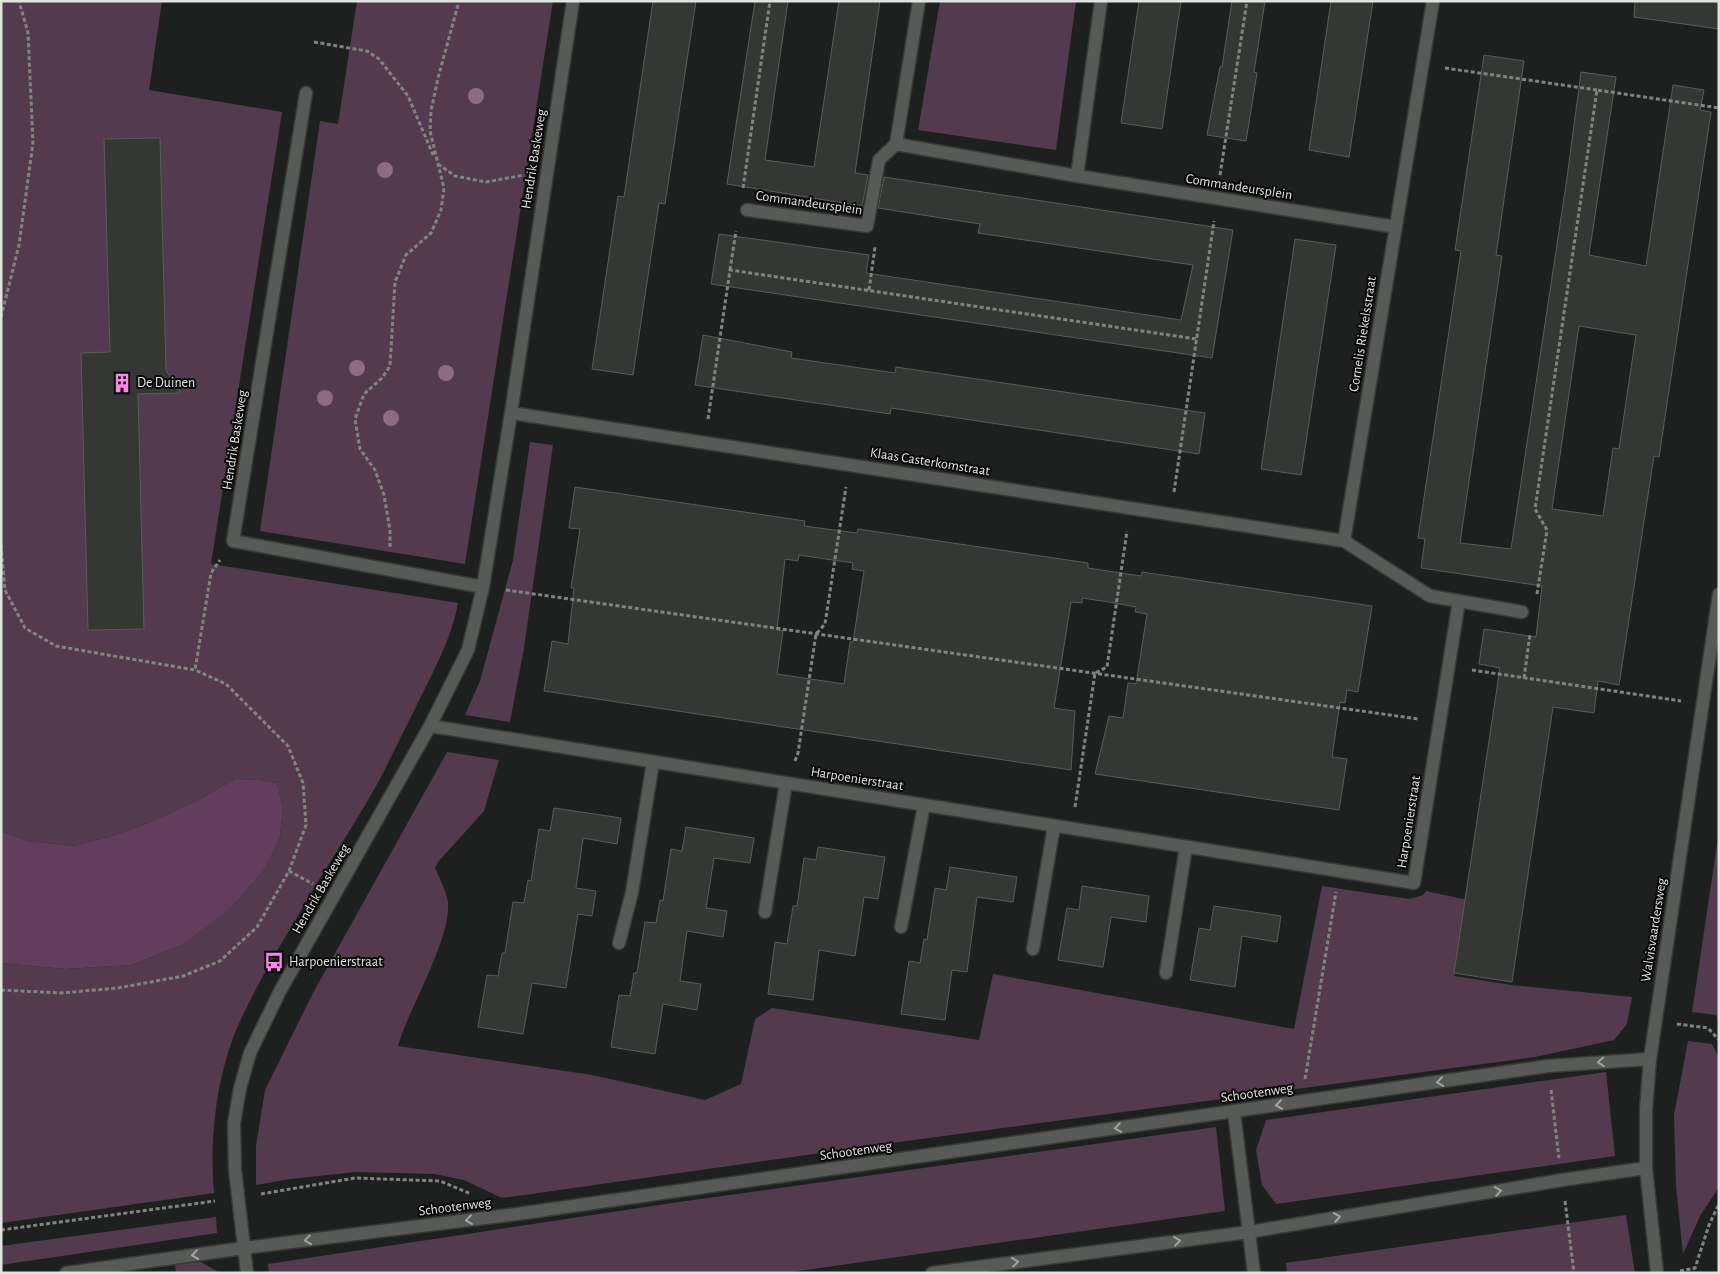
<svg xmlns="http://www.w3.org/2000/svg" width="1720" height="1274" viewBox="0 0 1720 1274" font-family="'Alegreya Sans',sans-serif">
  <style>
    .green { fill: #543a4f }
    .forest { fill: #633d5c }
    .building { fill: #353735; stroke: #5a5d5a; fill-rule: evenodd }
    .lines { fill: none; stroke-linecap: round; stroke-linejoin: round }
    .lane-casing { stroke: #383a38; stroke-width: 15 }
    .street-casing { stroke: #383a38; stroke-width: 15 }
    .secondary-casing { stroke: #383a38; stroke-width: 15 }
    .path { stroke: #828482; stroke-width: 3; stroke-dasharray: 4 2.5; stroke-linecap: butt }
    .lane { stroke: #575a57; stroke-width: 12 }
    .street { stroke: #575a57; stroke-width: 12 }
    .secondary { stroke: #575a57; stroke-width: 12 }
    .tree { fill: #8d6a86 }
    .oneway { stroke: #a3a5a3 }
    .labels { text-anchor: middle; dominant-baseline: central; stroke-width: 4; stroke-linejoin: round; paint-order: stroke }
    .street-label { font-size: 14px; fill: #e1e3e1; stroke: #080908 }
    .poi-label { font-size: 14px; fill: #e1e3e1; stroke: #080908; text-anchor: start }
  </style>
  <rect width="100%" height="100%" fill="#1d201e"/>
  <!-- green -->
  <path class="green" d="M1 1H162L149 90 282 112 211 564 458 603C451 642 429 679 412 715 401 736 391 758 380 779 360 815 338 849 317 883 291 928 263 972 241 1019 217 1070 209 1137 214 1193L1 1223V963L65 969 131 965 182 945 266 867 280 837 283 807 277 783 260 780 235 779 200 799 151 822 112 836 72 846 28 841 1 831Z
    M357 1H553L465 564 260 531 320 121 338 124Z
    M940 1H1076L1056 150 918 130Z
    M530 442 553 445 524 648 510 722 465 715 480 681 513 560Z
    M447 752 499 760 484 811 438 862 435 868C439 877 444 887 447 897 456 932 408 1009 398 1046L592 1075 705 1100 741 1084 755 1019 772 1008 979 1040 993 974 1294 1029 1322 886 1409 899 1423 895 1426 891 1467 900 1454 976 1511 985 1632 997 1627 1024 1614 1040 1535 1057 899 1142 502 1198 464 1180 435 1174 356 1172 290 1179 256 1185V1146L265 1090 313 993Z
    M1719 831V1021L1716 1015 1692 1012Z
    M1688 1041 1712 1044 1719 1058V1187L1700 1216 1683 1254 1676 1186 1674 1115Z
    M1606 1072 1615 1156 1276 1204 1262 1185 1256 1150 1266 1120Z
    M1216 1127 1225 1211 784 1273H269L268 1264 672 1203Z
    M1626 1215 1635 1273H1287L1286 1263Z
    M216 1217 217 1233 1 1265V1246Z
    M201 1262 220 1273H176L175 1264Z"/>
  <!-- forest -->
  <path class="forest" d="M235 779 260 780 277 783 283 807 280 837 266 867 231 907 182 945 131 965 65 969 1 963V831L28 841 72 846 112 836 151 822 200 799Z"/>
  <!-- building -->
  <path class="building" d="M653 1H696L665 204 659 203 633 375 592 369 618 196 624 197Z
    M755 1H788L765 160 814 167 839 1H880L855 173 868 175 862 206 727 184Z
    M1139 1H1181L1162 129 1121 123Z
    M1232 1H1265L1254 72 1257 73 1246 141 1207 135 1220 67H1222Z
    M1331 1H1373L1349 157 1309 150Z
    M1635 1H1719V29L1634 17Z
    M1484 55 1524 61 1496 255 1502 256 1460 543 1511 549 1567 178 1581 72 1616 77 1589 255 1646 266 1673 85 1704 90 1700 110 1711 112 1659 457 1654 456 1619 685 1598 681 1594 713 1553 707 1512 982 1454 973 1500 668 1479 664 1484 629 1536 637 1542 586 1421 568 1425 539 1418 538 1461 251 1455 250ZM1579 326 1636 335 1619 449 1613 448 1603 516 1552 509Z
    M160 138 166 370 180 393 138 394 144 629 88 630 81 353 110 352 104 139Z
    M884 177 1233 230 1212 358 711 284 719 234 869 255 866 273 1181 320 1193 265 978 233 980 224 878 208Z
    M1295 239 1336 245 1301 475 1261 469Z
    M703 335 792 352 791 358 895 373 896 367 1205 413 1199 454 891 408 890 414 695 385Z
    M575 487 805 521 804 526 857 533 858 529 1088 563V568L1141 576 1142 572 1372 606 1358 692 1347 690 1345 703 1340 702 1332 757 1347 759 1339 810 1095 774 1109 716 1123 718 1128 683 1136 684 1147 614 1135 612 1136 607 1109 602 1082 598V603L1071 602 1054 708 1075 711 1071 770 544 691 552 641 568 644 574 588H571L580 529 569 528ZM799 555 853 563 852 569 864 571 853 642H850L844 684 777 674 783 631 777 630 785 559 798 561Z
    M554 808 621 818 617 844 583 838 576 888 596 891 592 916 578 914 566 988 532 983 523 1034 478 1027 487 975 498 976 502 953H505L513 902 524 903 528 880 531 881 539 829 550 831Z
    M686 827 754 838 750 863 714 858 706 908 727 911 723 937 687 931 680 981 701 984 697 1010 663 1004 655 1054 611 1047 619 995 630 996 634 973H637L645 922 656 923 660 900 663 901 671 849 682 851Z
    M818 847 885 857 878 899 864 897 855 956 819 950 813 1000 768 994 775 942 787 944 793 906H797L804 858 816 860Z
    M950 867 1017 877 1013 902 977 897 967 972 952 970 945 1020 901 1014 909 961 920 963 924 939 927 940 935 888 946 890Z
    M1082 886 1149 896 1146 922 1111 917 1103 967 1058 960 1067 908 1079 910Z
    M1214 906 1281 916 1277 942 1242 936 1235 987 1190 980 1199 928 1210 930Z"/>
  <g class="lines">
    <defs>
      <path id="lane" d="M747 210 867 226 879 160 896 144
        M1459 601 1522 612"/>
      <path id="street" d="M919 1 896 144 1077 176 1396 227
        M306 93 233 541 483 587
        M1077 176 1101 1
        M511 413 1344 541
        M430 726 1414 883 1459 601 1430 596 1344 541 1433 1
        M765 912 786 783
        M901 927 924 805
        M619 943 632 892 653 762
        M1033 949 1054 826
        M1166 973 1186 847
        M1650 1059 1719 594
        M1234 1112 1254 1273
        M247 1273 235 1170 234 1123 240 1088 250 1053 280 991 430 726 468 650 483 587 511 413 573 1"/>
      <path id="secondary" d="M66 1273 244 1248 517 1214 1548 1066 1650 1059 1646 1109V1168L1657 1273
        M932 1273 1249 1232 1562 1180 1646 1168"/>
    </defs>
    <!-- lane casing -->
    <use href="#lane" class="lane-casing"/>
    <!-- street casing -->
    <use href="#street" class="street-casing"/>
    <!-- secondary casing -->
    <use href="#secondary" class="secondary-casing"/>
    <!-- path -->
    <path class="path" d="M314 42 367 51 379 59 408 96 434 157
      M1445 68 1597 90
      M438 164 455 176 486 182 524 175
      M1220 175 1247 1
      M743 188 770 1
      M730 270 736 231
      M869 290 875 247
      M1 317 19 245 33 143 28 33 19 1
      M708 419 730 270 1196 339
      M1174 492 1214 221
      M1 545 5 590 25 628 56 646 195 670 211 573 220 560
      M390 547V530L384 495 375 470 360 449 355 419 364 394 382 378 390 366 395 282 406 255 431 233 441 210 444 188 430 131 431 111 438 78 459 1
      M506 590 1418 719
      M1537 594 1547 530 1535 509 1597 90 1719 108
      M1472 670 1681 701
      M1524 678 1530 634
      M795 761 798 753 816 634 825 624 846 487
      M1075 807 1095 673 1107 667 1127 531
      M289 871 313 884
      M1 990 61 993 118 988 183 976 220 961 257 927 289 871 306 825 303 783 288 746 226 684 195 670
      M1677 1024 1708 1028 1719 1040
      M1305 1079 1336 892
      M1551 1090 1559 1158
      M261 1194 355 1178 440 1181 471 1194
      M1565 1201 1574 1273
      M1 1230 215 1201
      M1680 1271 1695 1268 1709 1225 1719 1204"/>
    <!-- lane -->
    <use href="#lane" class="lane"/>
    <!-- street -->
    <use href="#street" class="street"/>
    <!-- secondary -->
    <use href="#secondary" class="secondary"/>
  </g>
  <!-- trees -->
  <g class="tree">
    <circle cx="476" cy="96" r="8"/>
    <circle cx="385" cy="170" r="8"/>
    <circle cx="357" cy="368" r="8"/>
    <circle cx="446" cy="373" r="8"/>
    <circle cx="325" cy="398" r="8"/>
    <circle cx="391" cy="418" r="8"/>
  </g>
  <!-- one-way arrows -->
  <defs><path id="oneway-chevron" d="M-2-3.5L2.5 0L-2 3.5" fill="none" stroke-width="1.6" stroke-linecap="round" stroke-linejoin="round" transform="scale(1.25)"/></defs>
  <g class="oneway">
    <use href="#oneway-chevron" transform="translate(1601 1062) rotate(176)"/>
    <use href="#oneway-chevron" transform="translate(1440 1082) rotate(172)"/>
    <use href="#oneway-chevron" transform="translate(1279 1105) rotate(172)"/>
    <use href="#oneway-chevron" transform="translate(1118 1128) rotate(172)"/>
    <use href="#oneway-chevron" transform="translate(1498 1191) rotate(-9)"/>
    <use href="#oneway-chevron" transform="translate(1337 1217) rotate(-9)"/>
    <use href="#oneway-chevron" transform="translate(469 1220) rotate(173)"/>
    <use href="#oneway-chevron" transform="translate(308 1240) rotate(173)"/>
    <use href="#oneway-chevron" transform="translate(1177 1241) rotate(-7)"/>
    <use href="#oneway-chevron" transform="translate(195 1255) rotate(172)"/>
    <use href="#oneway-chevron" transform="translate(1015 1262) rotate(-7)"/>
  </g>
  <!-- icons -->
  <defs>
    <symbol id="building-bare" viewBox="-9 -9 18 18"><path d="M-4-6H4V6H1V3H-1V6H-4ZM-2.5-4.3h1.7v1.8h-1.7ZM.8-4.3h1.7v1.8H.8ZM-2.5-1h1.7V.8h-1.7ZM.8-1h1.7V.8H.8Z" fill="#fa87e8" stroke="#080908" stroke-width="2.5" paint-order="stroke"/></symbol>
    <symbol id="bus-bare" viewBox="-9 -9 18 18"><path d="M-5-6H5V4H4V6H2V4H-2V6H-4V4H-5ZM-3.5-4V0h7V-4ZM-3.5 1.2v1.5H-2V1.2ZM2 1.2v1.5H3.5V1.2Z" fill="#fa87e8" stroke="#080908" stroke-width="2.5" paint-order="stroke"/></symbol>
  </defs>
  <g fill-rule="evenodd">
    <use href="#building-bare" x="108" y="369" width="28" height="28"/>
    <use href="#bus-bare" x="260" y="948" width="28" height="28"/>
  </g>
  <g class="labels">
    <!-- street labels -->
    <g class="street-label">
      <text transform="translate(534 159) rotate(-81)">Hendrik Baskeweg</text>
      <text transform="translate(1239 187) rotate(9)">Commandeursplein</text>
      <text transform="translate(809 203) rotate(8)">Commandeursplein</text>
      <text transform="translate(1363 334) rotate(-81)">Cornelis Riekelsstraat</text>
      <text transform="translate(235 440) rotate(-81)">Hendrik Baskeweg</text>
      <text transform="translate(930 462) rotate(9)">Klaas Casterkomstraat</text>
      <text transform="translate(857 779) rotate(9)">Harpoenierstraat</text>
      <text transform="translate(1409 822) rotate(-81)">Harpoenierstraat</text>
      <text transform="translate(321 889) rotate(-60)">Hendrik Baskeweg</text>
      <text transform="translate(1654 930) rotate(-81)">Walvisvaardersweg</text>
      <text transform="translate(1257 1093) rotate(-8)">Schootenweg</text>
      <text transform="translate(856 1151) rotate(-8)">Schootenweg</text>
      <text transform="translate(455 1207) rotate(-7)">Schootenweg</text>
    </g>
    <!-- poi labels -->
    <g class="poi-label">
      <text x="137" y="383">De Duinen</text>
      <text x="289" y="962">Harpoenierstraat</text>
    </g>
  </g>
  <!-- border -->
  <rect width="1720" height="1274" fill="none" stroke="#e1e3e1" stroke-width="5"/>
</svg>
